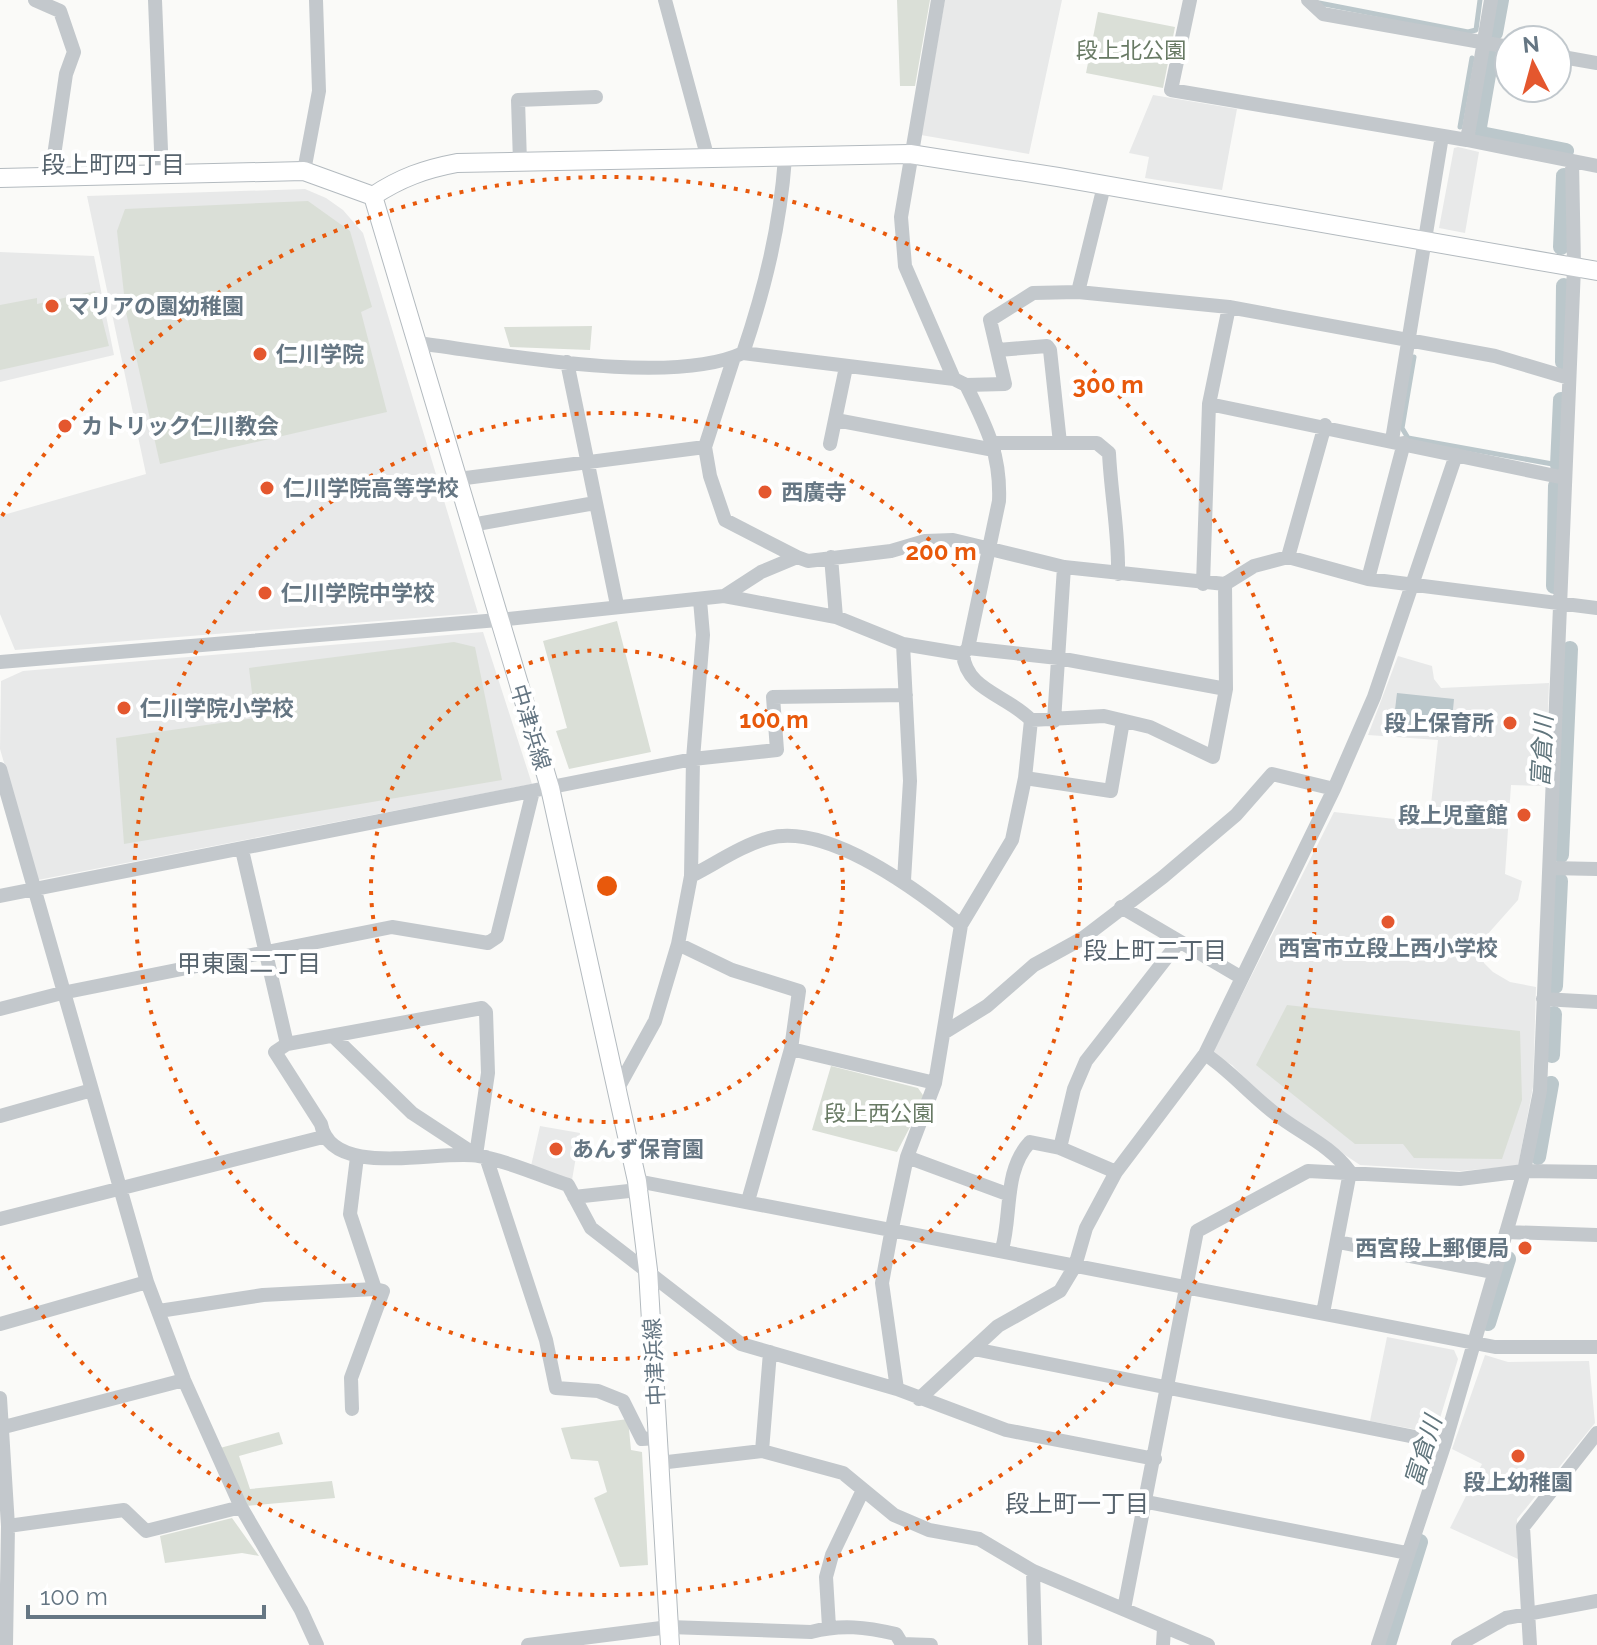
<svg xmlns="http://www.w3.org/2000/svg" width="1597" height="1645" viewBox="0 0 1597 1645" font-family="Raleway,'Noto Sans JP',sans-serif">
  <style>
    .built { fill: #e8e9e9 }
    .green { fill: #dadfd7 }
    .water { fill: #bbc7cb }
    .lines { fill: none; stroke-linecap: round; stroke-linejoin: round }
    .stream { stroke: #bbc7cb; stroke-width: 5 }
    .canal { stroke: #bbc7cb; stroke-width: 16 }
    .secondary-casing { stroke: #b3babf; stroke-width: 20 }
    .street { stroke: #c3c8cc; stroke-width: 14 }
    .secondary { stroke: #fff; stroke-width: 18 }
    .ring { fill: none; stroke: #e8590c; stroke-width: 4; stroke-dasharray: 4 8 }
    .poi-dot { fill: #e4572e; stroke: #fff; stroke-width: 3 }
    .labels { text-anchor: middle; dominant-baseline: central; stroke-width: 8; stroke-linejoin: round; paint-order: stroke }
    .park-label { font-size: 22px; fill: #687a64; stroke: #fff }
    .poi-label { font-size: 22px; font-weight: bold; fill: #657683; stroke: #fff; text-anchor: start }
    .street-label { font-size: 22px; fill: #657683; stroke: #fff }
    .neighbourhood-label { font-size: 24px; fill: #57646e; stroke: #fff }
    .water-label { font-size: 24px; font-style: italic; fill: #60757c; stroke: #fff }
    .centre { fill: #e8590c; stroke: #fff; stroke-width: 4 }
    .ring-label { font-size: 24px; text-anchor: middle; font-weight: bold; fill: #e8590c; stroke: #fff; stroke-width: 8; stroke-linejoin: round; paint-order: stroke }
  </style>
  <rect width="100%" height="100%" fill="#fafaf8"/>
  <!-- built -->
  <path class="built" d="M945 0H1062L1029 154 921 135Z
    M1153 95 1237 109 1222 190 1145 178 1149 157 1129 153Z
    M1458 147 1479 152 1465 233 1439 228 1454 148Z
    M305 189 326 198 343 210 363 233 478 613 15 650 0 614V516L146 474 87 196Z
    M0 252 94 256 114 355 0 382Z
    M483 632 532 784 38 880 0 749 1 681 23 671Z
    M1398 656 1432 666 1434 679 1441 688 1549 683 1545 786 1511 785 1505 874 1522 881 1518 900 1478 945 1484 963 1493 972 1510 982 1536 987 1533 1087 1518 1166 1460 1171 1360 1165 1272 1106 1232 1065 1212 1054 1334 812 1429 823 1438 740 1368 735Z
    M540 1126 580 1133 572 1180 531 1166Z
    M1387 1337 1454 1350 1458 1359 1437 1428 1429 1432 1370 1421Z
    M1485 1355 1508 1362 1589 1361 1595 1423 1517 1519 1518 1559 1450 1528 1482 1464 1452 1449Z"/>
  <!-- green -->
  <path class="green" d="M897 0H930L915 86H900Z
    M1098 12 1175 27 1163 88 1086 73Z
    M308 201 350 231 372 307 361 312 387 412 160 464 126 312 117 231 125 209Z
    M95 291 109 346 0 370V305L37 298V304Z
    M592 326 590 350 510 347 504 327Z
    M617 621 651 752 569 769 556 731 567 728 543 641Z
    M454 642 475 647 502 780 124 844 116 738 255 718 249 668Z
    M1287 1005 1520 1031 1522 1100 1502 1159 1414 1158 1403 1144H1355L1256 1065Z
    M831 1066 918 1088 925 1098 897 1152 812 1130Z
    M628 1419 631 1450 642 1452 648 1565 620 1567 594 1498 607 1492 598 1461 571 1459 561 1428Z
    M279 1432 283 1444 239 1456 250 1489 332 1481 335 1498 246 1506 220 1448Z
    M232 1518 259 1556 242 1553 165 1563 160 1536Z"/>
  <!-- water -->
  <path class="water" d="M1397 693 1454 699 1451 732 1393 726Z"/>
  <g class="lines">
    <!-- stream -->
    <path class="stream" d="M1319 3 1468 32 1476 30 1480 0
      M1460 127 1472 58
      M1414 357 1402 428 1408 438 1558 465"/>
    <!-- canal -->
    <path class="canal" d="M1495 33 1501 0
      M1491 58 1479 127 1481 134 1566 151
      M1561 247 1564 176
      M1563 362 1564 286
      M1558 465 1561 400
      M1554 586 1556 486
      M1561 855 1570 649
      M1555 986 1560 881
      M1552 1055 1554 1014
      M1538 1157 1551 1084
      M1488 1323 1508 1259
      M1388 1645 1420 1542"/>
    <defs>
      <path id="secondary" d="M0 178 304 171 373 196
        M373 196 550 788 637 1181 648 1270 670 1645
        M373 196C400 178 425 169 457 163L910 154 1058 177 1597 271"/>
    </defs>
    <!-- secondary casing -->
    <use href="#secondary" class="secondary-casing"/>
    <!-- street -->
    <path class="street" d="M35 0 60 11
      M155 0 162 175
      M665 0 708 159
      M938 0 901 217 905 266 954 379
      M1190 0 1171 90 1467 140 1597 166
      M1308 0 1323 14 1509 47
      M1557 56 1597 63
      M1467 140 1491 0
      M520 162 518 100 596 97
      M304 171 319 91 316 0
      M51 176 66 74 74 52 60 11
      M1078 292 1104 186
      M417 343C498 353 670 387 743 353 765 288 780 227 785 158
      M998 350 1047 346 1050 350 1060 443
      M743 353 954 379 966 385 1005 384 990 320 1033 293 1078 292 1229 307 1495 356 1569 378
      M567 362 617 605
      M966 385C986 426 1001 454 999 501L968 648
      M1209 404 1565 478
      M836 420 994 450
      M1392 440 1442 136
      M994 443H1097L1109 453C1111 495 1119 533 1118 574
      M830 444 846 367
      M458 479 705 447
      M471 525 595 503
      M797 557 808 561 891 551 925 541 953 540 1064 567 1225 584 1254 566 1288 557 1368 579 1597 608
      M831 557 836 617
      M1288 557 1325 425
      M1368 579 1404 443
      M1203 584 1209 404 1229 307
      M724 596 761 572 797 557 725 520 710 476 705 447 734 357
      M903 644 910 781 904 880
      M963 654C966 690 1007 695 1031 720L1104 716 1150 727 1213 757 1226 689 1225 584
      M0 662 498 620 724 596 836 617 903 644 963 654 968 648 1058 658 1226 689
      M1054 721 1064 567
      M0 769 147 1282 184 1380 241 1507 301 1610 317 1645
      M1025 778 1111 791 1123 721
      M242 850 287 1044 275 1052 321 1124C331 1180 439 1149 479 1156 509 1161 540 1176 568 1185L591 1228 741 1344 897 1389 1006 1430 1155 1459
      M1550 868 1597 869
      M691 876C715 864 742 845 769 838 828 823 916 889 961 925
      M0 896 693 759 777 750 773 697 906 695
      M1121 907 1242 978
      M678 944 732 970 799 991 791 1049 748 1201
      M1543 999 1597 1002
      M0 1009 62 993 392 927 488 943 497 937 533 791
      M945 1032 987 1006 1034 965 1083 938 1163 877 1236 815 1272 774 1334 789
      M334 1037 412 1113 476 1155
      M287 1044 482 1008 486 1012 488 1073 476 1155
      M791 1049 935 1083
      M1205 1054C1229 1070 1245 1089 1267 1107 1294 1131 1328 1142 1350 1172L1323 1313
      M618 1088 655 1021 678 944 691 876 693 759 703 635 700 600
      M0 1116 92 1090
      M1060 1148 1074 1089 1086 1061 1178 943
      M486 1157 546 1340 556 1388 598 1391 623 1401 642 1439 658 1438
      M907 1157 1007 1194
      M637 1181 1495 1347H1597
      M574 1197 638 1190
      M0 1219 323 1137
      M1506 1232 1597 1235
      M1338 1242 1492 1272
      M1002 1249C1012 1215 1003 1171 1030 1142L1060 1148 1116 1172
      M159 1311 263 1295 375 1289
      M0 1324 147 1282
      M974 1349 1445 1443
      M897 1389 882 1283 892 1228 907 1157 935 1083 961 925 1012 840 1025 778 1031 720
      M0 1398 8 1526 6 1645
      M919 1399 998 1326 1060 1291 1075 1266 1086 1228 1116 1172 1205 1054 1334 789 1374 697 1456 455
      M352 1409 351 1378 383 1291 375 1289 350 1214 357 1157
      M4 1427 184 1380
      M762 1451 770 1352
      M659 1463 762 1451 843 1473 894 1515 929 1530 979 1539 1033 1571 1208 1645
      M1147 1502 1407 1553
      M8 1526 124 1510 146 1531 241 1507
      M1033 1571 1035 1645
      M1124 1609 1197 1231 1308 1171 1460 1179 1524 1171 1597 1172
      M829 1627 826 1577 832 1555 863 1490
      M528 1645 669 1627 811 1632C841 1624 866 1627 896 1634L902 1644 931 1645
      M1163 1645 1164 1628
      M1378 1645 1445 1443 1524 1171 1540 1091 1574 267 1572 161
      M1458 1645 1506 1618 1597 1601
      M1530 1645 1523 1527 1597 1433"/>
    <!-- secondary -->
    <use href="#secondary" class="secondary"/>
  </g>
  <!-- distance rings -->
  <g class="ring">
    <circle cx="607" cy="886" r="236"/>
    <circle cx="607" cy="886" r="473"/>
    <path d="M2 516A709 709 0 1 1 2 1256"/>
  </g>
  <!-- markers -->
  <g class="poi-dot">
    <circle cx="52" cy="306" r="8"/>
    <circle cx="260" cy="354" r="8"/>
    <circle cx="65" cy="426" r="8"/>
    <circle cx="267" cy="488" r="8"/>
    <circle cx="765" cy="492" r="8"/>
    <circle cx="265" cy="593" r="8"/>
    <circle cx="124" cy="708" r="8"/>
    <circle cx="1510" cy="723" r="8"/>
    <circle cx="1524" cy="815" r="8"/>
    <circle cx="1388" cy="922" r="8"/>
    <circle cx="556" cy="1149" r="8"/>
    <circle cx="1525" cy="1248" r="8"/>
    <circle cx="1518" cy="1456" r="8"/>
  </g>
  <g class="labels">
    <!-- park labels -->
    <g class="park-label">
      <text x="1131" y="50">段上北公園</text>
      <text x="879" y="1113">段上西公園</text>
    </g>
    <!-- poi labels -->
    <g class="poi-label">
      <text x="68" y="306">マリアの園幼稚園</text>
      <text x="276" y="354">仁川学院</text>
      <text x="81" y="426">カトリック仁川教会</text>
      <text x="283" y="488">仁川学院高等学校</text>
      <text x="781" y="492">西廣寺</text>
      <text x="281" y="593">仁川学院中学校</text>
      <text x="140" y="708">仁川学院小学校</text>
      <text x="1494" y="723" text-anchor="end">段上保育所</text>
      <text x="1508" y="815" text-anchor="end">段上児童館</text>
      <text x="1388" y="948" text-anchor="middle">西宮市立段上西小学校</text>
      <text x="572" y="1149">あんず保育園</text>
      <text x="1509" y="1248" text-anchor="end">西宮段上郵便局</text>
      <text x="1518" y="1482" text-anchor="middle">段上幼稚園</text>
    </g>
    <!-- street labels -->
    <g class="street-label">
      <text transform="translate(531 727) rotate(73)">中津浜線</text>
      <text transform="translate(654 1362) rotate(-93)">中津浜線</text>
    </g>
    <!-- neighbourhood labels -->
    <g class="neighbourhood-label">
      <text x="113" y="164">段上町四丁目</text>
      <text x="1155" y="950">段上町二丁目</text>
      <text x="249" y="963">甲東園二丁目</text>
      <text x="1077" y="1503">段上町一丁目</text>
    </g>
    <!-- water labels -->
    <g class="water-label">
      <text transform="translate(1542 751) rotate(-87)">富倉川</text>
      <text transform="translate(1423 1451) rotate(-73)">富倉川</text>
    </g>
  </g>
  <circle cx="607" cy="886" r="12" class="centre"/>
  <g class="ring-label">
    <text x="1108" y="393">300 m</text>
    <text x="941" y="560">200 m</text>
    <text x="774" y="728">100 m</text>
  </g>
  <!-- north arrow -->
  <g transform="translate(1533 64) rotate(354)"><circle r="38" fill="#ffffff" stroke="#c1c8cd" stroke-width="2"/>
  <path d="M0-6L14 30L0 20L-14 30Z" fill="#e4572e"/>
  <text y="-12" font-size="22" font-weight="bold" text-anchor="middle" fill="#657683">N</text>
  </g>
  <!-- scale -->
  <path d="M28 1605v12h236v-12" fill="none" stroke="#657683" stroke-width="4"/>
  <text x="40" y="1605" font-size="24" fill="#657683" stroke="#ffffff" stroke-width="6" paint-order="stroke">100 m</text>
</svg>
